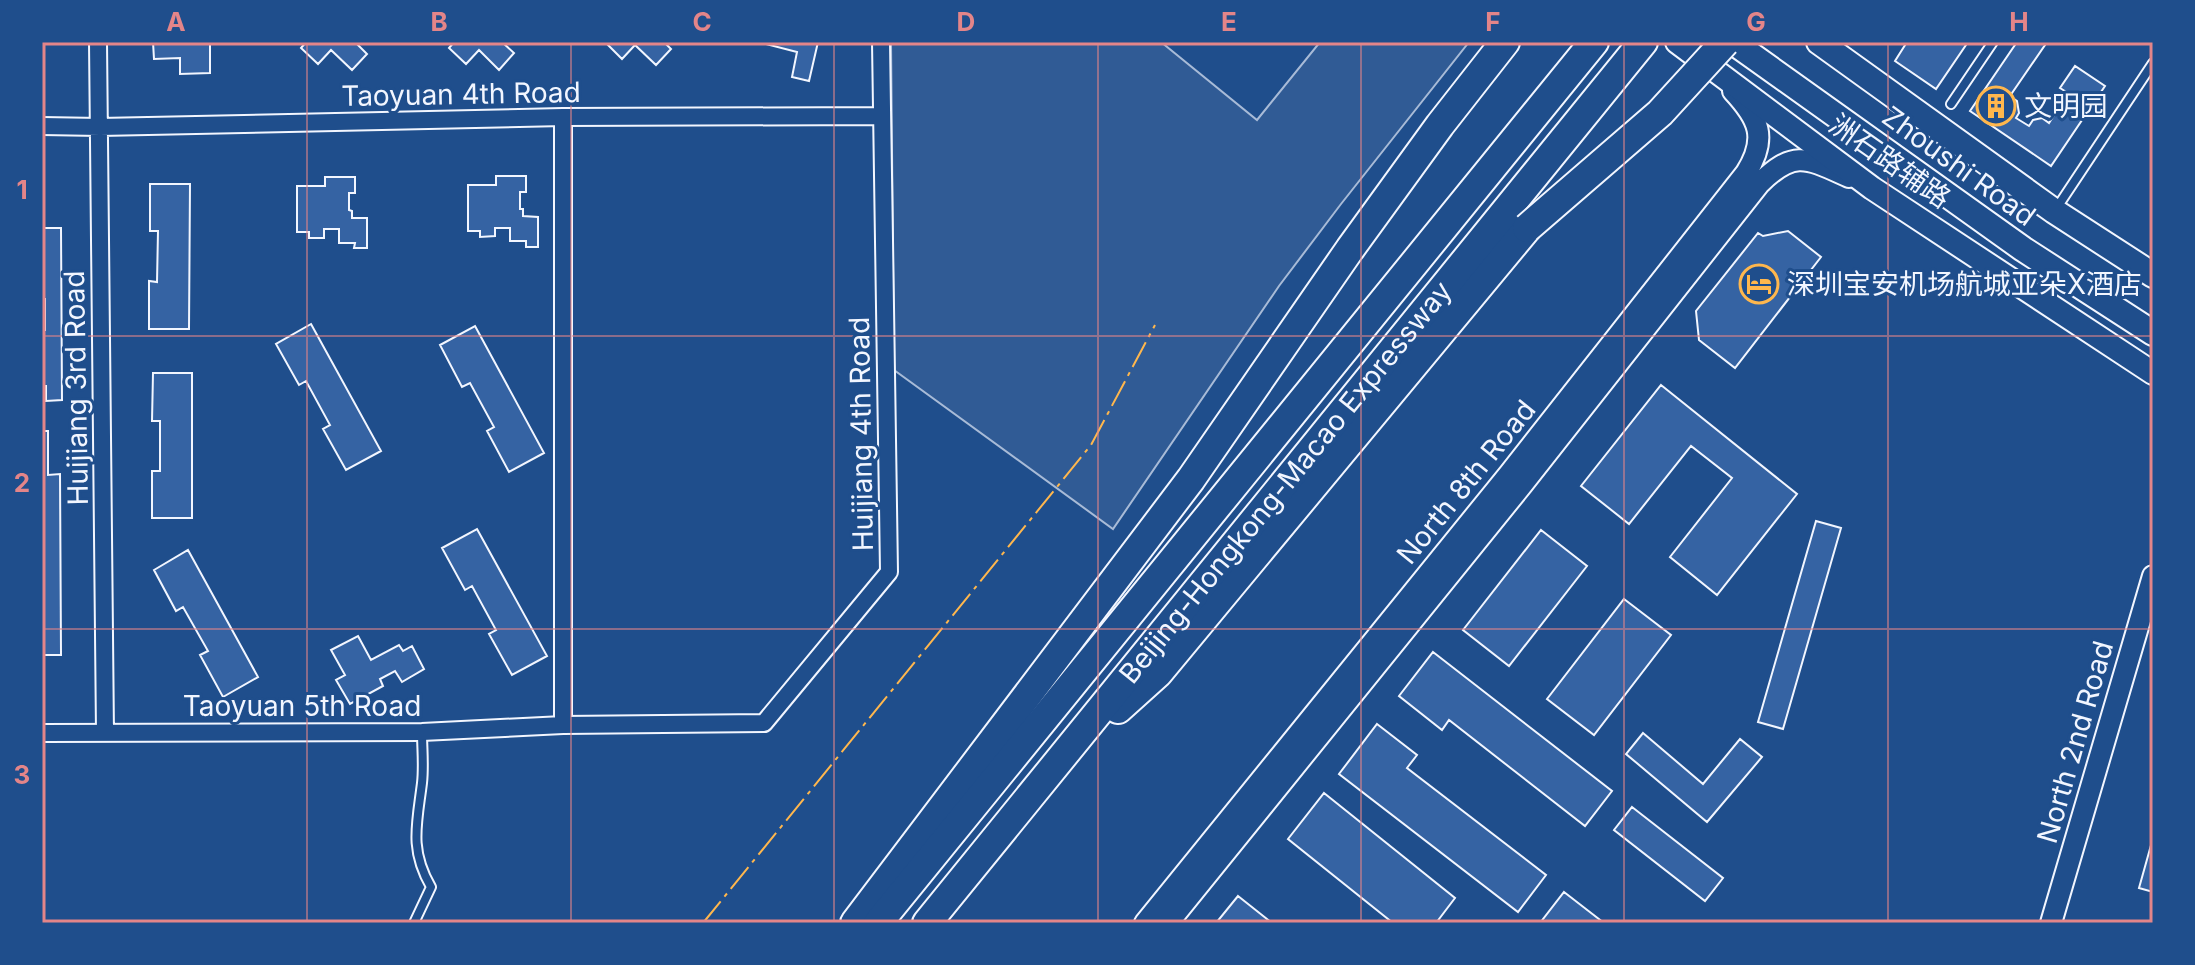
<svg xmlns="http://www.w3.org/2000/svg" width="2195" height="965" viewBox="0 0 2195 965" font-family="Inter,'Noto Sans SC',sans-serif">
  <style>
    .green { fill: #305b95; stroke: #a8bbd7; stroke-width: 2 }
    .building { fill: #3563a3; stroke: #f2f6ff; stroke-width: 2 }
    .lines { fill: none; stroke-linecap: round; stroke-linejoin: round }
    .service-casing { stroke: #f2f6ff; stroke-width: 12 }
    .minor-casing { stroke: #f2f6ff; stroke-width: 20 }
    .tertiary-casing { stroke: #f2f6ff; stroke-width: 24 }
    .secondary-casing { stroke: #f2f6ff; stroke-width: 26 }
    .primary-casing { stroke: #f2f6ff; stroke-width: 28 }
    .motorway-casing { stroke: #f2f6ff; stroke-width: 32 }
    .service { stroke: #1f4e8c; stroke-width: 8 }
    .minor { stroke: #1f4e8c; stroke-width: 16 }
    .tertiary { stroke: #1f4e8c; stroke-width: 20 }
    .secondary { stroke: #1f4e8c; stroke-width: 22 }
    .primary { stroke: #1f4e8c; stroke-width: 24 }
    .motorway { stroke: #1f4e8c; stroke-width: 28 }
    .motorway-bridge-casing { stroke: #f2f6ff; stroke-width: 32; stroke-linecap: butt }
    .motorway-bridge { stroke: #1f4e8c; stroke-width: 28 }
    .power { stroke: #ffb74d; stroke-width: 2; stroke-dasharray: 28 6 4 6; stroke-linecap: butt }
    .grid { fill: none; stroke: #e38589; stroke-width: 2; stroke-opacity: 0.55 }
    .labels { text-anchor: middle; dominant-baseline: central; stroke-width: 6; stroke-linejoin: round; paint-order: stroke }
    .street-label { font-size: 28px; fill: #f2f6ff; stroke: #1f4e8c }
    .poi-label { font-size: 28px; fill: #f2f6ff; stroke: #1f4e8c; text-anchor: start }
    .neatline { fill: none; stroke: #e38589; stroke-width: 3 }
    .grid-label { font-size: 26px; text-anchor: middle; font-weight: bold; fill: #e38589 }
  </style>
  <rect width="100%" height="100%" fill="#1f4e8c"/>
  <!-- green -->
  <path class="green" d="M891 42H1161L1257 120 1320 42H1469L1341 204 1279 286 1113 529 894 370Z"/>
  <!-- building -->
  <path class="building" d="M153 42H210V73L180 74V58L154 59Z
    M306 42H355L367 54 352 70 331 50 318 64 301 48Z
    M454 42H502L514 53 499 70 479 50 466 64 449 48Z
    M605 42H664L671 49 656 65 635 45 622 59Z
    M758 42H818L809 81 792 77 797 52Z
    M1907 42H1968L1936 89 1895 61Z
    M2017 42H2040L2045 45 2010 96 2017 101 2019 113 2016 118 2029 126 2033 120 2042 118 2049 123 2068 93 2060 88 2075 66 2105 86 2051 166 1970 111Z
    M496 176H526V192H520V209H523V216L538 217V247H526V241H510V228H495V236L480 237V231H468V185H496Z
    M325 177H355V193H349V210L352 211V218H367V248H354L355 243H339V229H324V238H309V232H297V186H325Z
    M150 184H190L189 329H149V281L157 282 158 231H150Z
    M44 228H61L62 400 46 401V386H42V330H45V299H42V243H44Z
    M1788 231 1821 257 1735 368 1699 340 1696 311 1758 233 1763 236Z
    M311 324 381 451 346 470 323 429 330 425 306 381 299 385 276 344Z
    M475 326 544 453 509 472 487 431 494 427 470 383 462 387 440 345Z
    M153 373H192V518H152V471H160V421H152Z
    M1661 385 1797 494 1717 595 1670 557 1732 478 1691 446 1629 524 1581 486Z
    M42 431H48V475L60 474 61 655H42Z
    M1816 521 1841 528 1783 729 1758 722Z
    M477 529 547 656 512 675 489 634 496 630 472 586 465 590 442 548Z
    M1541 530 1587 566 1509 666 1463 630Z
    M188 550 258 677 223 697 200 655 208 651 183 607 176 611 154 570Z
    M1624 599 1671 635 1594 735 1547 699Z
    M358 636 371 660 399 645 403 651 412 646 424 669 402 682 395 671 380 679 383 686 350 704 336 680 345 675 331 650Z
    M1433 652 1612 791 1585 826 1449 720 1442 730 1399 696Z
    M1377 724 1417 755 1407 768 1546 875 1518 912 1339 774Z
    M1643 733 1703 784 1740 739 1762 757 1707 822 1626 754Z
    M1324 793 1455 898 1436 923H1393L1288 839Z
    M1632 807 1723 878 1705 901 1614 830Z
    M2153 838V892L2139 888Z
    M1564 892 1604 923H1540Z
    M1238 896 1272 923H1216Z"/>
  <g class="lines">
    <defs>
      <path id="service" d="M1951 104 1993 42
        M2056 209 2153 63
        M414 923 431 887C409 849 417 824 422 783 424 766 422 748 422 732"/>
      <path id="minor" d="M98 42 105 733
        M563 117V725
        M42 126 100 127 563 117 882 116
        M42 733 422 732 563 725 764 723 889 572 881 42"/>
      <path id="tertiary" d="M1145 923 1509 474 1746 173C1768 138 1759 119 1733 91
        M1168 923 1522 485 1759 184C1794 149 1807 158 1849 177
        M2051 923 2153 576"/>
      <path id="secondary" d="M1677 42 1872 188 2153 373"/>
      <path id="primary" d="M1733 42 2023 249 2153 333
        M1819 42 2054 211 2153 275"/>
      <g id="motorway">
        <path d="M1118 709 1158 673 1527 228"/>
        <path d="M855 923 1191 479 1350 249 1440 125 1505 42"/>
        <path d="M878 923 1594 42"/>
        <path id="s1" d="M927 923 1643 42"/>
      </g>
    </defs>
    <!-- service casing -->
    <use href="#service" class="service-casing"/>
    <!-- minor casing -->
    <use href="#minor" class="minor-casing"/>
    <!-- tertiary casing -->
    <use href="#tertiary" class="tertiary-casing"/>
    <!-- secondary casing -->
    <use href="#secondary" class="secondary-casing"/>
    <!-- primary casing -->
    <use href="#primary" class="primary-casing"/>
    <!-- motorway casing -->
    <use href="#motorway" class="motorway-casing"/>
    <!-- service -->
    <use href="#service" class="service"/>
    <!-- minor -->
    <use href="#minor" class="minor"/>
    <!-- tertiary -->
    <use href="#tertiary" class="tertiary"/>
    <!-- secondary -->
    <use href="#secondary" class="secondary"/>
    <!-- primary -->
    <use href="#primary" class="primary"/>
    <!-- motorway -->
    <use href="#motorway" class="motorway"/>
    <defs>
      <path id="motorway-bridge" d="M1527 228 1660 113 1725 42"/>
    </defs>
    <!-- motorway-bridge casing -->
    <use href="#motorway-bridge" class="motorway-bridge-casing"/>
    <!-- motorway-bridge -->
    <use href="#motorway-bridge" class="motorway-bridge"/>
    <!-- power -->
    <path class="power" d="M703 923 1091 445 1155 325"/>
  </g>
  <!-- grid -->
  <path class="grid" d="M307 42V923M571 42V923M834 42V923M1098 42V923M1361 42V923M1624 42V923M1888 42V923M42 336H2153M42 629H2153"/>
  <!-- icons -->
  <defs>
    <symbol id="building-ring" viewBox="-11 -11 22 22"><circle r="9.5" fill="#1f4e8c" stroke="#ffb74d" stroke-width="1.5"/><path d="M-4-6H4V6H1V3H-1V6H-4ZM-2.5-4.3h1.7v1.8h-1.7ZM.8-4.3h1.7v1.8H.8ZM-2.5-1h1.7V.8h-1.7ZM.8-1h1.7V.8H.8Z" fill="#ffb74d"/></symbol>
    <symbol id="hotel-ring" viewBox="-11 -11 22 22"><circle r="9.5" fill="#1f4e8c" stroke="#ffb74d" stroke-width="1.5"/><path d="M-6-4.5h1.5V1H6V5H4.5V3h-9V5H-6ZM-4 0a1.8 1.8 0 1 1 3.6 0ZM.5 0V-2.5h3Q6-2.5 6 0Z" fill="#ffb74d"/></symbol>
  </defs>
  <g fill-rule="evenodd">
    <use href="#building-ring" x="1974" y="84" width="44" height="44"/>
    <use href="#hotel-ring" x="1737" y="262" width="44" height="44"/>
  </g>
  <g class="labels">
    <!-- street labels -->
    <g class="street-label">
      <text transform="translate(461 94) rotate(-1)">Taoyuan 4th Road</text>
      <text transform="translate(1890 161) rotate(35)">洲石路辅路</text>
      <text transform="translate(1959 166) rotate(36)">Zhoushi Road</text>
      <text transform="translate(76 388) rotate(-91)">Huijiang 3rd Road</text>
      <text transform="translate(861 434) rotate(-91)">Huijiang 4th Road</text>
      <text stroke="none"><textPath href="#s1" startOffset="568">Beijing-Hongkong-Macao Expressway</textPath></text>
      <text transform="translate(1466 482) rotate(-51)">North 8th Road</text>
      <text x="302" y="706">Taoyuan 5th Road</text>
      <text transform="translate(2075 742) rotate(-74)">North 2nd Road</text>
    </g>
    <!-- poi labels -->
    <g class="poi-label">
      <text x="2024" y="106">文明园</text>
      <text x="1787" y="284">深圳宝安机场航城亚朵X酒店</text>
    </g>
  </g>
  <!-- border -->
  <rect width="2195" height="965" fill="none" stroke="#1f4e8c" stroke-width="88"/>
  <rect x="44" y="44" width="2107" height="877" class="neatline"/>
  <g class="grid-label">
    <text x="176" y="31">A</text>
    <text x="439" y="31">B</text>
    <text x="702" y="31">C</text>
    <text x="966" y="31">D</text>
    <text x="1229" y="31">E</text>
    <text x="1493" y="31">F</text>
    <text x="1756" y="31">G</text>
    <text x="2019" y="31">H</text>
    <text x="22" y="199">1</text>
    <text x="22" y="492">2</text>
    <text x="22" y="784">3</text>
  </g>
</svg>
